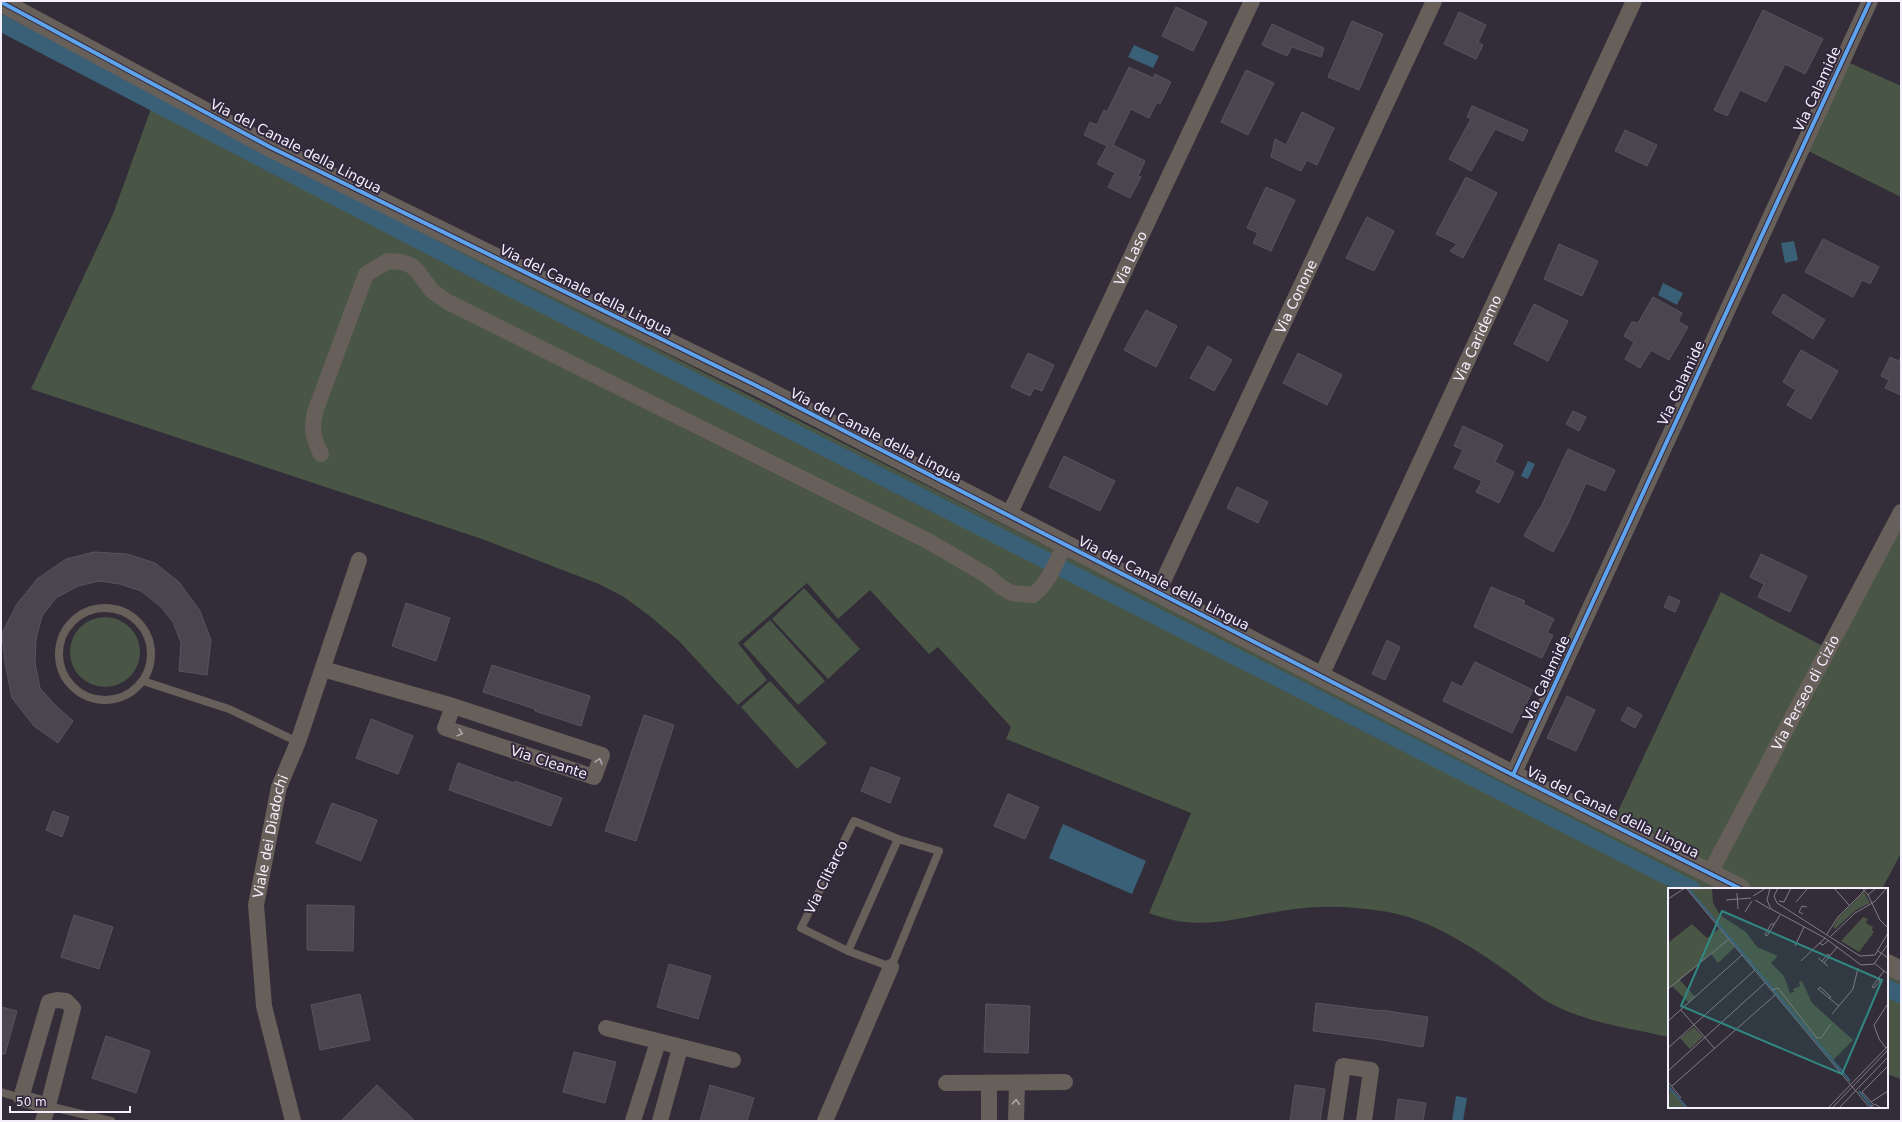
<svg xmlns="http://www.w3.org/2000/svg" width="1902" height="1122" viewBox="0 0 1902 1122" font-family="'DejaVu Sans',sans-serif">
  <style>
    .green { fill: #495645 }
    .water { fill: #3a6077 }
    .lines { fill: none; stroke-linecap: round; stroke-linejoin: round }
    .canal { stroke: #3a6077; stroke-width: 17 }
    .building { fill: #4a4650; stroke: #58545d }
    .service { stroke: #675f5a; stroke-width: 8 }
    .minor { stroke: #675f5a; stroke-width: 16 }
    .tertiary { stroke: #675f5a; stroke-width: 20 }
    .cycleway-casing { stroke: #31283d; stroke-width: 6 }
    .cycleway { stroke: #60a3ed; stroke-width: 4 }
    .oneway { stroke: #aea7ab }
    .labels { text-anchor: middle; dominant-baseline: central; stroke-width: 4; stroke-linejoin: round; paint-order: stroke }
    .street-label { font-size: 14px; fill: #f4effc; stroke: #31283d }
    .inset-river { fill: none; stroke: #3a6077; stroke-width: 2 }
    .inset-road { fill: none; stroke: #807b86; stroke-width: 1 }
    .view { fill: #318883; fill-opacity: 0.15; stroke: #318883; stroke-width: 2 }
    .inset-edge { fill: none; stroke: #f4effc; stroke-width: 2 }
  </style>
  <rect width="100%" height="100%" fill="#322d38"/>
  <!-- green -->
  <path class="green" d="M1843 60 1901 86V197L1802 148Z
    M156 95 1723 889H1669V1037C1628 1028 1584 1022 1548 1002 1536 995 1526 986 1516 978 1480 952 1433 920 1388 912 1357 907 1326 905 1295 909 1240 916 1204 934 1149 913L1191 813 1006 739 1011 727 938 647 929 654 870 590 838 619 807 583 738 643 767 680 738 705 679 641 651 617 624 597 599 584 482 539 31 389 113 214Z
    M1901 512V853L1882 889H1741L1612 824 1721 592 1828 649Z
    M804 588 860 649 828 679 772 619Z
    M70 652a35 35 0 1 1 70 0a35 35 0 1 1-70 0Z
    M770 620 825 681 798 705 743 644Z
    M770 681 827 743 797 769 741 707Z
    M1887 973 1901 980V1079L1887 1074Z"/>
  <!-- water -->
  <path class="water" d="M1134 45 1159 56 1153 68 1128 57Z
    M1794 241 1798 260 1785 263 1781 243Z
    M1663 283 1683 293 1677 305 1658 295Z
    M1528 461 1535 464 1528 479 1521 476Z
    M1063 824 1146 861 1132 894 1049 858Z
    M1456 1096 1467 1098 1463 1121H1452Z"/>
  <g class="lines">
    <!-- canal -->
    <path class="canal" d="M1 23 491 278 1692 889
      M1887 988 1901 995"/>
  </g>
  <!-- building -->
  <path class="building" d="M1176 7 1207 22 1193 51 1162 36Z
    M1763 10 1823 39 1805 74 1785 64 1766 102 1740 90 1727 116 1714 110Z
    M1459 12 1486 25 1478 42 1483 45 1476 59 1444 44Z
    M1352 21 1383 34 1359 90 1328 77Z
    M1272 24 1324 48 1321 57 1292 47 1287 56 1262 45Z
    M1129 67 1153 78 1155 74 1171 82 1160 104 1157 102 1149 118 1131 109 1113 145 1145 161 1138 176 1141 177 1130 198 1108 187 1115 173 1097 164 1107 146 1084 135 1090 122 1097 125 1104 110 1107 112Z
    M1246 70 1274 83 1248 135 1221 122Z
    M1472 106 1528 130 1523 141 1495 129 1471 171 1449 159 1471 119 1467 117Z
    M1302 112 1334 128 1317 165 1307 160 1301 171 1271 157 1275 139 1286 145Z
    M1625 130 1657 145 1647 166 1615 151Z
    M1466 177 1497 193 1463 258 1450 251 1457 244 1436 234Z
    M1266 187 1295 200 1271 251 1253 243 1258 233 1247 228Z
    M1367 217 1394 231 1374 271 1346 258Z
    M1823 239 1879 267 1870 284 1862 280 1853 297 1805 272Z
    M1559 244 1598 261 1582 296 1544 279Z
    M1783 294 1825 320 1813 339 1772 313Z
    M1653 297 1682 313 1678 321 1688 327 1669 360 1651 350 1640 368 1625 359 1634 342 1624 336 1632 322 1638 323Z
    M1534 304 1568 321 1548 361 1514 344Z
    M1146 310 1177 326 1156 367 1124 350Z
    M1208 346 1232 360 1214 391 1190 378Z
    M1801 350 1838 371 1811 419 1787 405 1796 390 1783 382Z
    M1028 353 1054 365 1042 391 1034 388 1030 396 1011 387Z
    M1298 353 1342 375 1327 405 1283 383Z
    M1901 356V395L1885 388 1889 380 1881 376 1890 357 1899 361Z
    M1573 411 1586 417 1579 431 1566 424Z
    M1463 426 1503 445 1495 462 1514 472 1499 503 1476 492 1482 481 1454 468 1463 450 1454 446Z
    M1568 449 1615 470 1605 491 1586 483 1568 524 1553 552 1524 536 1539 509H1540Z
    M1064 456 1115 481 1100 511 1049 487Z
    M1237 487 1268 502 1258 523 1227 508Z
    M94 552 127 554 155 563 179 582 200 611 211 640 207 675 179 671 181 643 173 622 161 607 141 591 120 584 99 581 78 586 56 598 42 616 36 639 35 663 40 688 54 704 73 721 58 743 34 726 12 698 5 663 2 633 17 604 37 579 66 559Z
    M1761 554 1807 576 1790 612 1758 597 1764 584 1750 577Z
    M1491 587 1525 601 1523 604 1554 619 1547 633 1553 635 1542 658 1474 627Z
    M1669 596 1680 601 1675 612 1664 607Z
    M406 603 450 618 436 661 392 646Z
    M1387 640 1400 647 1385 680 1372 674Z
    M1475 662 1533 690 1512 733 1443 701 1452 682 1462 687Z
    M492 665 590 696 581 726 535 711V709L483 692Z
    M1567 696 1595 710 1576 751 1547 738Z
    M1628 707 1642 715 1635 728 1621 720Z
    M644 715 674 725 636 841 605 831Z
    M371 719 413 736 398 774 356 758Z
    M458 763 514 783 515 781 562 798 551 826 449 790Z
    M871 767 900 778 890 803 861 791Z
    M1008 794 1039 807 1025 839 994 826Z
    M332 803 377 820 361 861 316 843Z
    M53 811 69 817 62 837 46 830Z
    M307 905 354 906 353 951 307 950Z
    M74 915 113 927 99 969 61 957Z
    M669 964 711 976 698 1019 657 1007Z
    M360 994 370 1040 320 1050 311 1005Z
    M1316 1003 1381 1011V1010L1428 1017 1423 1047 1376 1039 1313 1031Z
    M986 1004 1030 1006 1028 1053 984 1052Z
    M1 1007 17 1011 5 1054H1Z
    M106 1036 150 1051 136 1093 92 1078Z
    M574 1052 616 1062 605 1103 563 1092Z
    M377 1085 415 1121H341Z
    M710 1085 754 1098 747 1121H700Z
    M1295 1085 1325 1089 1320 1121H1290Z
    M1398 1099 1426 1103 1423 1121H1395Z"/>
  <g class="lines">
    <!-- service -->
    <path class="service" d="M59 654a46 46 0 1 1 92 0a46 46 0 1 1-92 0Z
      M143 681 229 709 298 742
      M854 821 898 839 939 851 891 967 848 951 801 928Z
      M848 951 898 839
      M1 1092 21 1098
      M48 1106 111 1121"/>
    <!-- minor -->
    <g class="minor">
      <path d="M321 454C313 437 311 431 315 412L366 274 388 261 402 262 412 266 418 272 432 291 448 302 928 541 988 576 1001 587 1012 593 1033 595C1049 583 1056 562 1065 544"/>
      <path id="s1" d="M1009 515 1252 1"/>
      <path id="s2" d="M1158 592 1434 1"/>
      <path d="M323 669 453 706 602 755 594 777 445 728 453 706"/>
      <path id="s3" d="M1321 676 1634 1"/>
      <path d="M1513 775 1870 1"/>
      <path id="s4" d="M1710 873 1901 512"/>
      <path d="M606 1028 733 1060"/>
      <path d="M946 1083 1065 1082"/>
      <path d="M43 1121 48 1106 73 1008 66 1001 57 1000 49 1002 21 1098 48 1106"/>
      <path id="s5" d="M293 1121 264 1006 256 905 279 787 298 742 359 560"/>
      <path d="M633 1121 658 1042"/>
      <path d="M660 1121 680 1048"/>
      <path d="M825 1121 891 967"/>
      <path d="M989 1121V1084"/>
      <path d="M1016 1121 1017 1084"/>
      <path d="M1335 1121 1343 1066 1371 1070 1364 1121"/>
    </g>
    <!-- tertiary -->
    <path class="tertiary" d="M1 2 270 147 755 385 1513 775 1741 889
      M1887 964 1901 971"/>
    <defs>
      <path id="cycleway" d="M1 2 270 147 755 385 1513 775 1741 889
        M1513 775 1870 1"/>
    </defs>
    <!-- cycleway casing -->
    <use href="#cycleway" class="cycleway-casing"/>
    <!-- cycleway -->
    <use href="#cycleway" class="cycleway"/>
  </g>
  <!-- one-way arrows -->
  <defs><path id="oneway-chevron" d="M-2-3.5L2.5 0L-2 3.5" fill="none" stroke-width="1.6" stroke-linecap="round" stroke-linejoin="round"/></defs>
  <g class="oneway">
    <use href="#oneway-chevron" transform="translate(460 733) rotate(18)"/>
    <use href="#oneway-chevron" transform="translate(599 761) rotate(-74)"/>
    <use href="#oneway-chevron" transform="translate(1016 1102) rotate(-87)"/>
  </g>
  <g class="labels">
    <!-- street labels -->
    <g class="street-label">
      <text transform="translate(1817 89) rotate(-65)">Via Calamide</text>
      <text transform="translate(296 146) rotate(27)">Via del Canale della Lingua</text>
      <text stroke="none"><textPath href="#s1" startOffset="284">Via Laso</textPath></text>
      <text transform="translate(586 290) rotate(26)">Via del Canale della Lingua</text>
      <text stroke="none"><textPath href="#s2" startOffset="326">Via Conone</textPath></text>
      <text stroke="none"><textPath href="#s3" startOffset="372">Via Caridemo</textPath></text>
      <text transform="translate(1681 383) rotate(-65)">Via Calamide</text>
      <text transform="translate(876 435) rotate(27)">Via del Canale della Lingua</text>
      <text transform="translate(1164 583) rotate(27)">Via del Canale della Lingua</text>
      <text transform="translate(1546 678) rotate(-65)">Via Calamide</text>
      <text stroke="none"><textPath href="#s4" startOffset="204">Via Perseo di Cizio</textPath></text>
      <text transform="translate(549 762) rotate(18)">Via Cleante</text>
      <text transform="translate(1613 812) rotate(26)">Via del Canale della Lingua</text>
      <text stroke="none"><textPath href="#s5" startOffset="290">Viale dei Diadochi</textPath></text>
      <text transform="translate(826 877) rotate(-64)">Via Clitarco</text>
    </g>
  </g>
  <!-- overview -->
  <g transform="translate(1668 888)">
    <rect width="220" height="220" fill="#322d38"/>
    <path d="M19 0H44L45 15 52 27 78 44 89 59 110 68 103 75 116 88 122 105 126 104 125 101 132 98 131 94 134 93 144 115 185 152 164 173ZM196 4 202 15 188 22 167 41 165 39 171 29ZM195 29 200 31 198 35 205 39 204 42 206 44 191 64 173 53ZM24 36 39 50 52 40 67 59 50 75 43 66 12 92 27 109 21 115 4 98 0 101V55ZM26 139 35 149 22 161 12 150ZM2 200 19 220H0Z" fill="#495645"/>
    <path class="inset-river" d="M20 0 182 193M0 198 19 220M191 203 205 220"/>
    <path class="inset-road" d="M18 0 202 220M102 0 99 12 103 21 157 50 193 77 206 76 220 56M110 0 106 8 109 15 192 68 207 67 220 45M166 0 181 17M194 0 200 7 208 0M69 5 70 21M200 7 212 32 220 40M85 8 98 0M0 11 17 0M58 12 83 10M87 12 102 21M111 13 116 14 123 0M128 14 140 0M77 24 84 13M135 26 131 24 134 18 139 19M106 36H103L97 47 99 48 112 27M159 46 170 29 199 0M163 48 187 25 206 14 219 0M151 55 155 57 161 52M127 58 136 39M210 63 220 70M150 70 160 78M133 73 157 50M154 73 160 66 162 68M156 75 169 59M206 75 220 86M204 99 216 83M204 99 206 100 212 93 210 91M0 101 61 51M104 102 110 100 149 150H153L163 136M161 110 163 109 152 99 150 101 161 110 171 118M13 122 47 161M164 126 185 101 190 80M0 133 74 67M0 160 87 82M218 160 211 151 206 137 219 117M0 183 97 95M0 194 13 210M4 198 107 107M203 214 220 203M205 216 194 204 220 178M202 219 207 216 213 220M160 220 220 158M164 220 220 162M171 220 220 169"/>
    <path class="view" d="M54 23 214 92 174 186 13 118Z"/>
    <rect width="220" height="220" class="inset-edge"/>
  </g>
  <!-- border -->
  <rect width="1902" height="1122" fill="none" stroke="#f4effc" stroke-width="4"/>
  <!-- scale -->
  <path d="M10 1106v6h120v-6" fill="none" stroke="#f4effc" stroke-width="2"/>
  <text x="16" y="1106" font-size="12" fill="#f4effc" stroke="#31283d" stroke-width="3" paint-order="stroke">50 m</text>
</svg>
